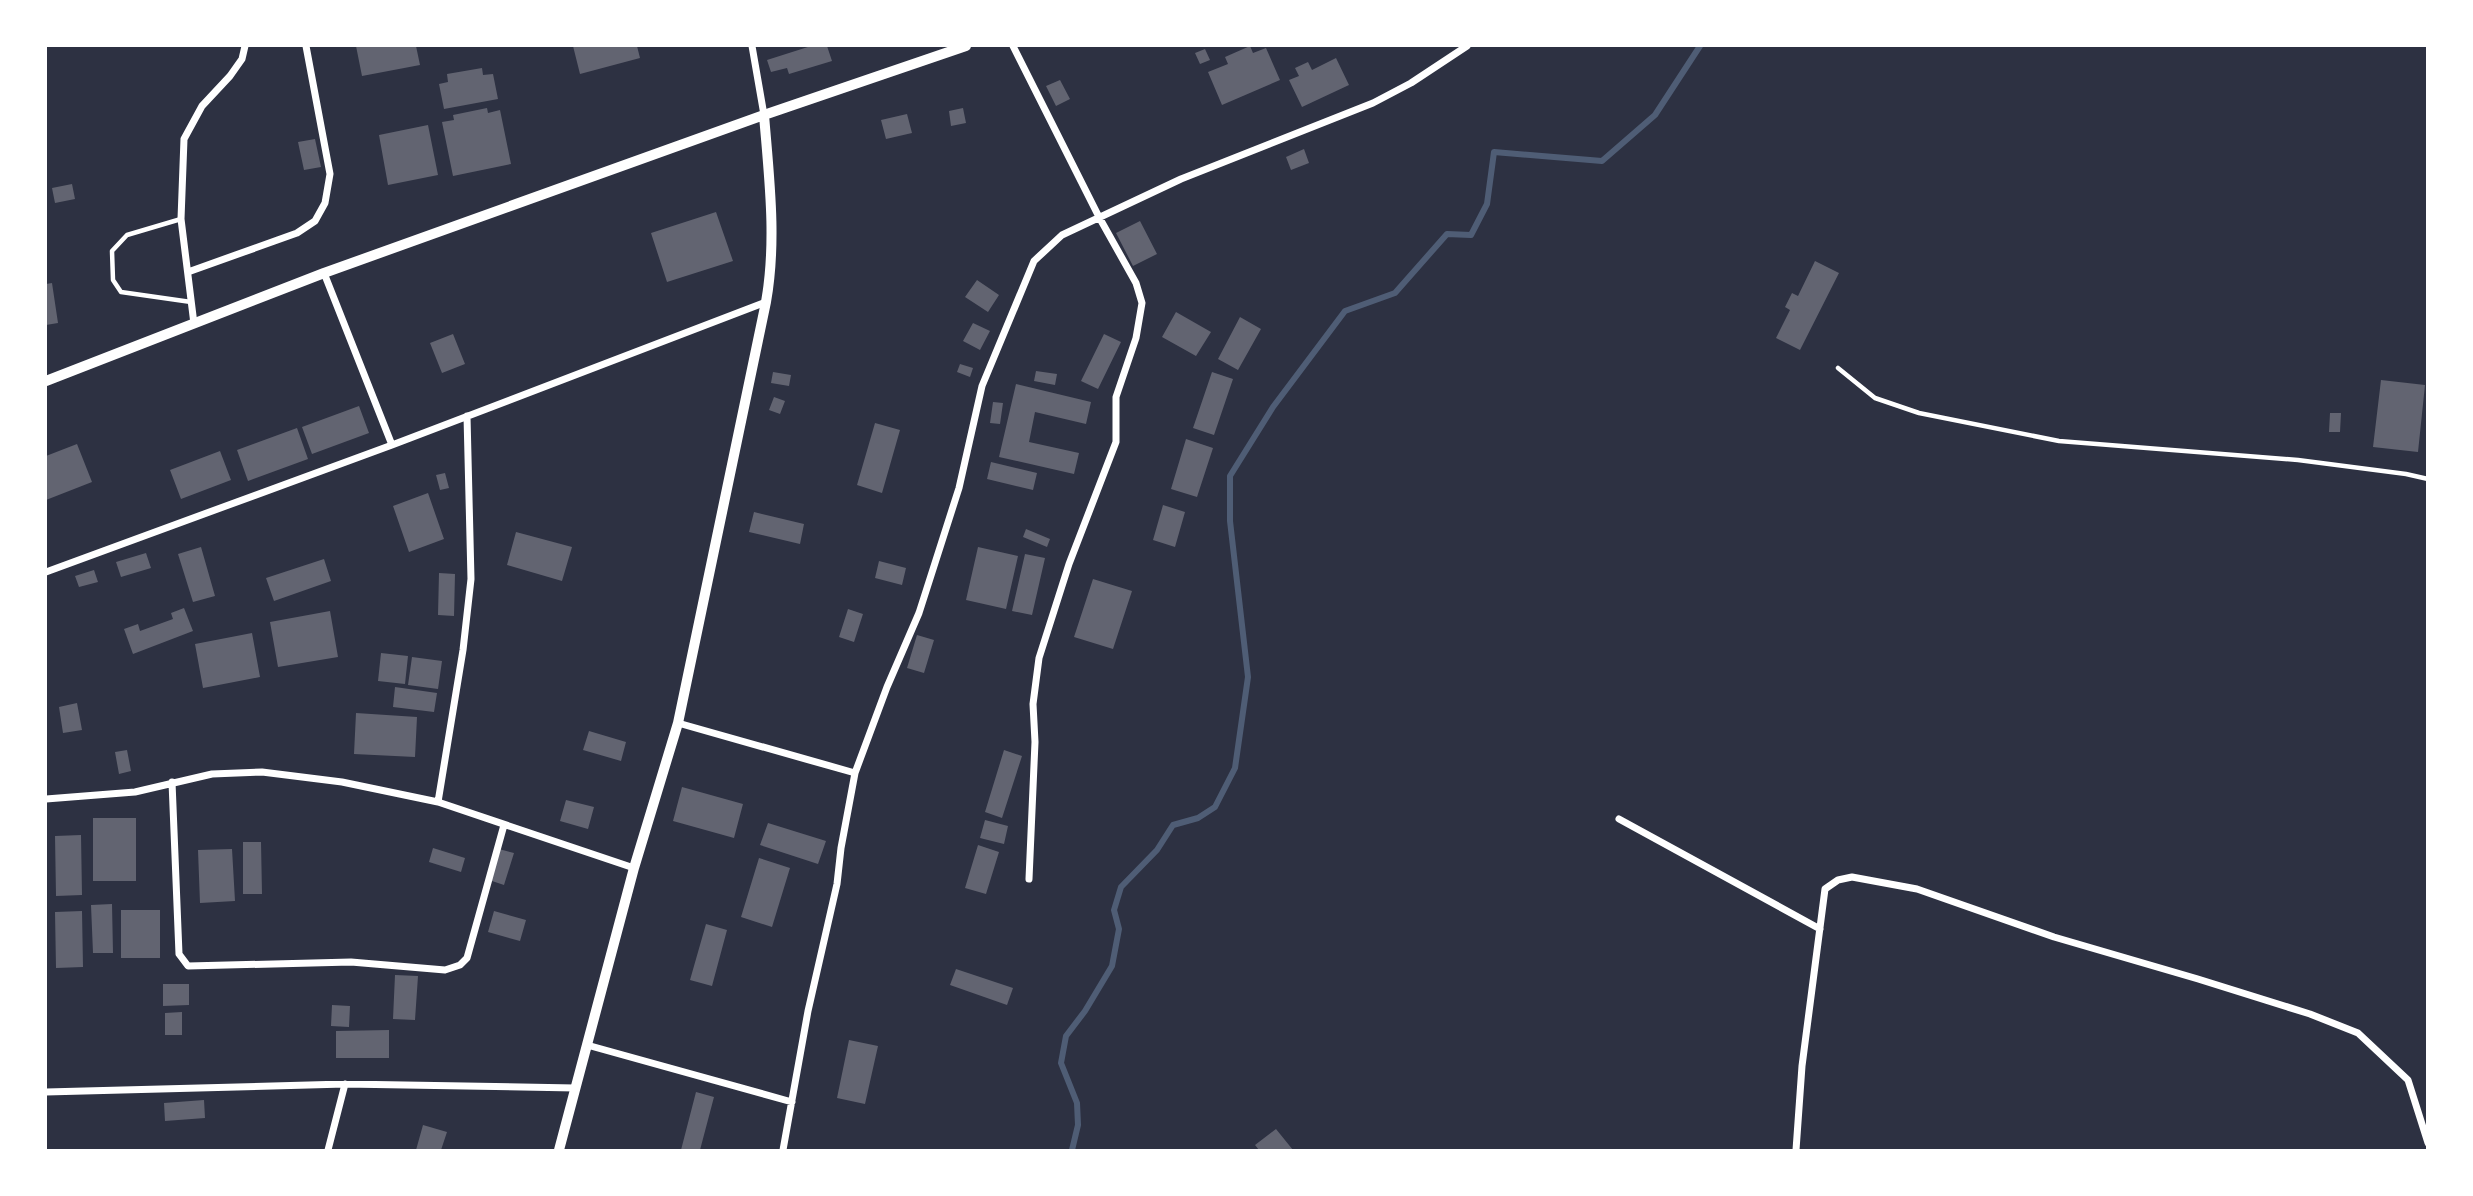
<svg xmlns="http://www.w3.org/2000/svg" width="2473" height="1196" viewBox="0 0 2473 1196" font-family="'Fira Sans Condensed',sans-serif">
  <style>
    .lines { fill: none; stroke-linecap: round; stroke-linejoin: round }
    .stream { stroke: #4f5d75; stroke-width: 6 }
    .building { fill: #626471 }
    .service { stroke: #fff; stroke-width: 4.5 }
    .minor { stroke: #fff; stroke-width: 7 }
    .tertiary { stroke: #fff; stroke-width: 10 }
  </style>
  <rect width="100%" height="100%" fill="#2d3142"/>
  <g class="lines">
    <!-- stream -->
    <path class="stream" d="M1072 1150 1078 1125 1077 1103 1061 1063 1066 1036 1085 1011 1112 966 1119 929 1114 910 1121 887 1157 850 1173 825 1198 818 1215 807 1235 768 1248 677 1230 521V476L1273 407 1345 311 1395 293 1447 234 1471 235 1487 204 1494 152 1602 161 1655 115 1700 46"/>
  </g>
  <!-- building -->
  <path class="building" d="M356 46H416L420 65 362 76Z
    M573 46H637L640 58 580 74Z
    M811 46H827L832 61 789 74 787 68 771 72 767 60Z
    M1250 46 1253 53 1266 48 1280 80 1222 105 1208 72 1228 64 1225 57Z
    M1205 49 1210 60 1200 64 1195 53Z
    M1336 58 1349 85 1302 107 1289 80 1299 76 1295 68 1308 62 1312 70Z
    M482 68 483 75 493 74 498 99 444 109 439 84 448 82 447 74Z
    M1060 80 1070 99 1056 106 1046 86Z
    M487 108 488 113 500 110 511 164 453 176 442 122 454 120 453 115Z
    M963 108 966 123 951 126 949 111Z
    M907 114 912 133 886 139 881 120Z
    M428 125 438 175 388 185 379 135Z
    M315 139 321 167 304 170 298 142Z
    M1304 149 1309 163 1291 170 1286 157Z
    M72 184 75 199 55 203 52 188Z
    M716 212 733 261 667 282 651 233Z
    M1140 221 1157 254 1133 266 1116 233Z
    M1815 261 1839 273 1800 350 1776 338 1790 310 1785 307 1792 293 1798 296Z
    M977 280 999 295 988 312 965 297Z
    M52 283 58 323 46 325V284Z
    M1176 312 1211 332 1196 356 1162 337Z
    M1240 317 1261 329 1238 370 1218 359Z
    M973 323 990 331 980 350 963 341Z
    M453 334 465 364 442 373 430 343Z
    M1104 334 1121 342 1098 389 1081 381Z
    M960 364 973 368 970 377 957 372Z
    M1036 371 1057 374 1055 385 1034 381Z
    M773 372 791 375 789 386 771 383Z
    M1212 372 1233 379 1214 435 1193 428Z
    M2381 380 2425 385 2418 452 2373 447Z
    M1016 384 1091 402 1086 424 1035 412 1029 442 1079 453 1074 474 999 457Z
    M774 397 785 401 780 414 769 410Z
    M993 402 1003 403 1000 424 990 423Z
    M359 406 369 433 312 454 302 427Z
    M2330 413H2341L2340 432H2329Z
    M875 423 900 430 882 493 857 485Z
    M297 428 308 459 248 481 237 450Z
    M1186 439 1213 448 1197 497 1171 489Z
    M77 444 92 482 46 500V456Z
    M220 451 231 480 181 499 170 470Z
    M991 462 1037 473 1033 490 987 479Z
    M445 473 449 488 440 490 436 475Z
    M428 493 444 539 409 552 393 506Z
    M1163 505 1185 512 1175 547 1153 540Z
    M754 512 804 524 800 544 749 532Z
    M1026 529 1050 539 1047 547 1023 537Z
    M516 532 572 547 562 581 507 565Z
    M201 547 215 596 193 602 178 554Z
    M978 547 1018 556 1006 609 966 600Z
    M146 553 151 568 121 577 116 562Z
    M1025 554 1045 558 1032 615 1012 611Z
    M324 559 331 581 274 601 266 578Z
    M879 561 906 568 902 585 875 578Z
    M94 570 98 582 79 587 75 576Z
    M439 573 455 574 454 616 438 615Z
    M1093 579 1132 591 1113 649 1074 637Z
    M184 608 193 631 133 654 124 629 138 624 140 631 173 619 171 613Z
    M848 609 863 614 854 642 839 637Z
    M330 611 338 657 278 667 270 622Z
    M252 633 260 677 203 688 195 644Z
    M917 635 934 640 924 673 907 668Z
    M381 653 408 656 405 684 378 681Z
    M412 657 442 661 438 689 408 685Z
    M395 687 437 693 434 712 393 707Z
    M77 703 82 730 63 733 59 707Z
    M356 713 417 717 415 757 354 754Z
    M589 731 626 742 621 761 583 750Z
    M127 750 131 771 119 774 115 752Z
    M1004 750 1022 756 1002 818 985 812Z
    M682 787 743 804 734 838 673 821Z
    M566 800 594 807 588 829 560 821Z
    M93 818H136V881H93Z
    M985 820 1008 826 1004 844 980 838Z
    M768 823 826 841 818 864 760 845Z
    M81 835 82 895 56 896 55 836Z
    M243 842H261L262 894H243Z
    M978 845 999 852 986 894 965 888Z
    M433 848 465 858 461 872 429 862Z
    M232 849 235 901 200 903 198 850Z
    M499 849 514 853 504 885 489 880Z
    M759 858 790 868 772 927 741 917Z
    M112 904 113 953H93L91 905Z
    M121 910H160V958H121Z
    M82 911 83 967 56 968 55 912Z
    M494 911 526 920 520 941 488 932Z
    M706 924 727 930 712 986 690 980Z
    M956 969 1013 988 1007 1005 950 985Z
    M395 975 418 976 415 1020 393 1019Z
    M163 984H189V1005L163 1006Z
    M332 1005 350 1006 349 1027 331 1026Z
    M182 1012V1035H165V1013Z
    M389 1030V1058H336V1031Z
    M849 1040 878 1046 865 1104 837 1098Z
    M696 1092 714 1097 700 1150H681Z
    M204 1100 205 1118 165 1121 164 1103Z
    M423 1125 447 1132 441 1150H416Z
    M1276 1129 1293 1150H1259L1255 1145Z"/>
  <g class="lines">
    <!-- service -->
    <path class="service" d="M181 219 127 235 112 251 113 280 121 292 191 302
      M1838 368 1875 398 1919 413 2059 441 2298 460 2406 474 2428 479"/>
    <!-- minor -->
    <path class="minor" d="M752 46 764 115
      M1013 46 1099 217 1136 283 1142 303 1136 338 1116 397V442L1069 564 1039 658 1033 704 1035 742 1029 879
      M188 272 297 233 315 221 325 203 330 174 306 46
      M324 273 392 445
      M194 324 181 219 184 139 202 106 230 76 242 59 245 46
      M46 572 392 445 766 302
      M678 723 855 773
      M172 782 179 954 188 966 351 962 445 970 460 965 467 958 504 825
      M46 799 135 792 212 774 262 772 342 782 438 802 634 868
      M438 802 463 650 471 579 467 416
      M1619 819 1820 929
      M587 1045 792 1102
      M46 1092 345 1084 575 1088
      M328 1150 345 1084
      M783 1150 808 1011 837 884 841 848 855 773 887 687 919 613 959 488 982 386 1034 261 1062 235 1181 179 1373 103 1411 83 1467 46
      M1796 1150 1802 1066 1825 889 1838 880 1852 877 1917 889 2054 937 2198 979 2310 1014 2358 1033 2408 1080 2428 1143"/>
    <!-- tertiary -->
    <path class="tertiary" d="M46 381 324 273 764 115 966 46
      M559 1150 634 868 678 723 766 302C777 240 769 177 764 115"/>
  </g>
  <!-- border -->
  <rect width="2473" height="1196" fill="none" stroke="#ffffff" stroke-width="94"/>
</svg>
